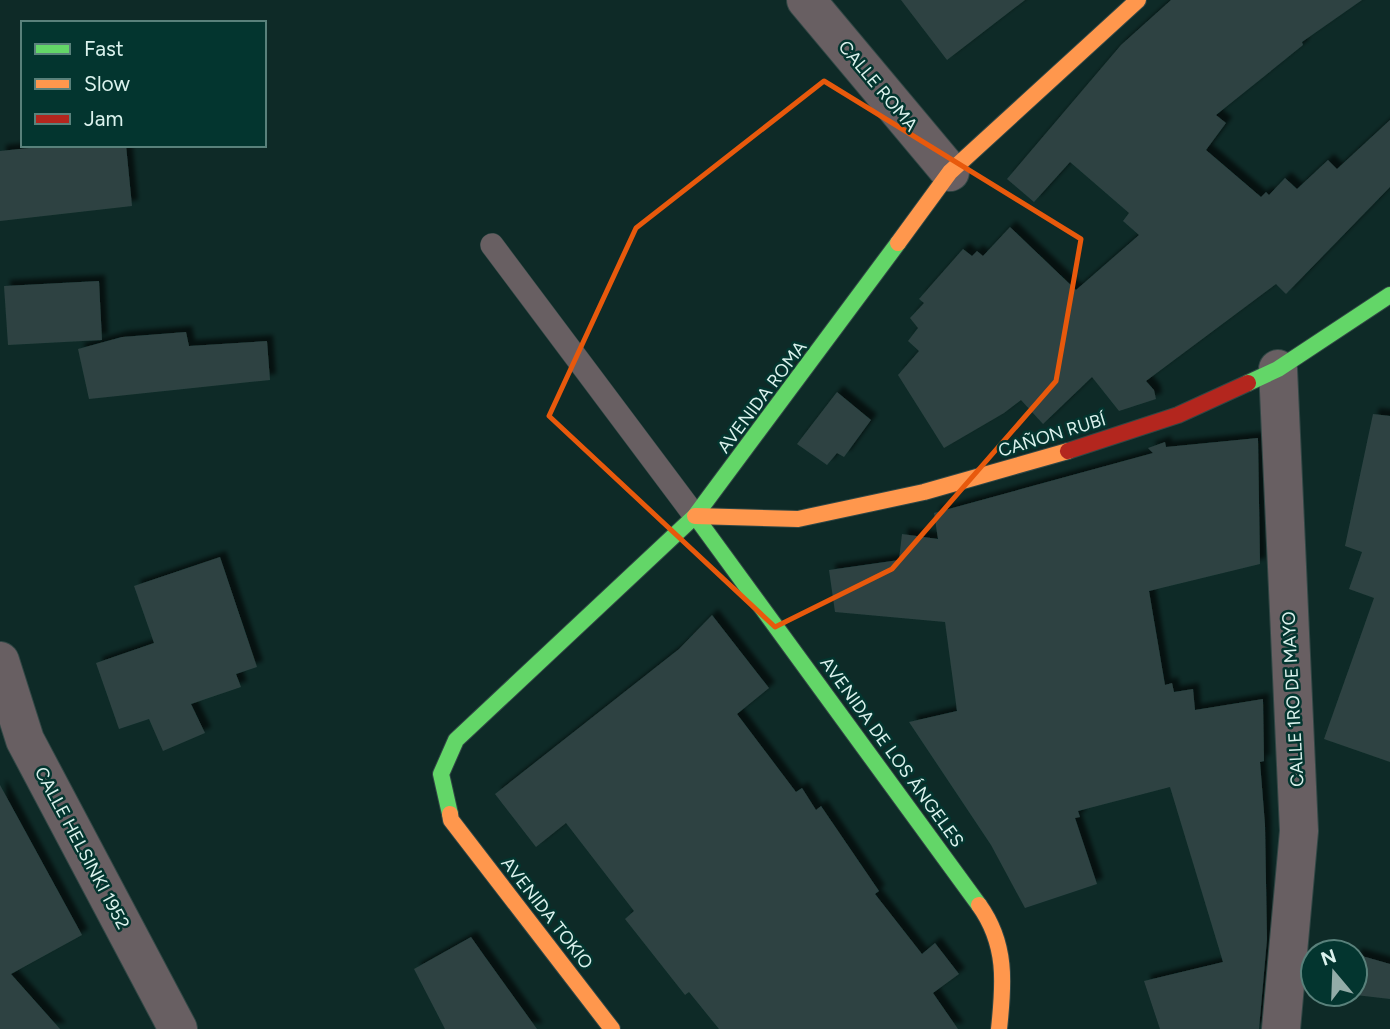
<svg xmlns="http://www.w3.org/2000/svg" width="1390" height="1029" viewBox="0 0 1390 1029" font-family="Figtree,sans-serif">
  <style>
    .building { fill: #2d4342; filter: url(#shadow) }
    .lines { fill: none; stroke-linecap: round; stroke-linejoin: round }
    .lane-casing { stroke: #314745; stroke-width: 24 }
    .street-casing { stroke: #314745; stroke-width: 40 }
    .fast-casing { stroke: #314745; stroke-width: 18 }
    .slow-casing { stroke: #314745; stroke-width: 18 }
    .jam-casing { stroke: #314745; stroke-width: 18 }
    .lane { stroke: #685f62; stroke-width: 23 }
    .street { stroke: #685f62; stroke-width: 38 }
    .fast { stroke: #63d668; stroke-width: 16 }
    .slow { stroke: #ff974d; stroke-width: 16 }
    .jam { stroke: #b3261e; stroke-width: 16 }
    .marked { fill: none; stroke: #e8590c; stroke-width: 5; stroke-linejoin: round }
    .labels { text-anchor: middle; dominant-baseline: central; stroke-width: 5; stroke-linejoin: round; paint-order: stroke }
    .street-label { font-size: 18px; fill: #dbf2ed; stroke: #03352f }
  </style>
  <defs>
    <filter id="shadow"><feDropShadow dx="6" dy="-6" stdDeviation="2" flood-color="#0009"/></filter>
  </defs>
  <rect width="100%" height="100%" fill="#0e2a27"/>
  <!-- building -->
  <path class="building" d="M901 0H1025L947 60Z
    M1171 0H1362L1302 42 1303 45 1216 115 1226 123 1206 150 1261 197 1266 192 1269 195 1285 178 1297 189 1328 160 1337 169 1390 120V187L1286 294 1276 284 1146 381 1154 390 1156 399 1119 411 1092 377 1043 424 1021 400 1004 413 944 448 898 375 919 351 908 341 918 328 910 318 924 303 919 299 963 249 972 256 977 251 983 256 1010 227 1076 290 1139 235 1123 221 1129 213 1070 162 1034 202 1007 179 1121 45Z
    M59 145H126L132 206 0 221V151Z
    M99 281 102 340 8 345 4 286Z
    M186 332 189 346 267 341 270 380 89 399 78 349 122 337Z
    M837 392 871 420 844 457 837 453 827 465 797 444Z
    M1373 414 1390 416V762L1324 739 1374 598 1349 589 1362 552 1345 546Z
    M1258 438 1260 564 1149 591 1165 685 1172 683 1174 692 1193 689 1195 710 1263 699 1264 761 1260 762 1265 825 1267 939 1259 1029H1160L1144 981 1223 962 1170 787 1078 811 1080 817 1075 818 1097 884 1025 908 991 845 909 722 957 711 945 622 835 612 829 570 899 560 902 534 938 539 934 513 1153 453 1148 448 1165 442 1166 447Z
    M220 557 257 667 236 674 241 687 191 704 205 733 163 751 149 719 119 729 96 663 154 643 134 586Z
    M712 615 769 688 737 714 796 792 802 788 816 810 821 806 879 891 875 894 922 954 935 943 959 974 933 993 958 1029H719L689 992 685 995 625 919 634 911 566 823 536 847 495 794 679 649Z
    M0 785 82 935 11 974 60 1029H0Z
    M471 937 483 954 537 1029H445L414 969Z
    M1355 954 1390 964V999L1347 994H1355Z"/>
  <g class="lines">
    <defs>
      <path id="lane" d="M492 245 695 516"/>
      <path id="street" d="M806 0 950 172
        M1278 369 1299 831 1281 1029
        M0 661 25 740 178 1029"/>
      <path id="fast" d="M1248 383 1278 369 1390 295
        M695 516 979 905
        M450 814 441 774 456 740 695 516 898 243"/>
      <path id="slow" d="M898 243 950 172 1138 0
        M695 516 798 519 924 492 1068 451
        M450 814 451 820 612 1029
        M979 905C1007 944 1004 983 999 1029"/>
      <path id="jam" d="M1068 451 1178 415 1248 383"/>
    </defs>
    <!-- lane casing -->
    <use href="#lane" class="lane-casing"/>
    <!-- street casing -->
    <use href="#street" class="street-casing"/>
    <!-- fast casing -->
    <use href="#fast" class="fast-casing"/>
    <!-- slow casing -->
    <use href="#slow" class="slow-casing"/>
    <!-- jam casing -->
    <use href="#jam" class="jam-casing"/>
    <!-- lane -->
    <use href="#lane" class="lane"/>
    <!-- street -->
    <use href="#street" class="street"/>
    <!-- fast -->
    <use href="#fast" class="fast"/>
    <!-- slow -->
    <use href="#slow" class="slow"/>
    <!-- jam -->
    <use href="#jam" class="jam"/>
  </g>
  <!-- marked area -->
  <path class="marked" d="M824 81 1081 239 1056 381 892 569 775 627 549 416 636 228Z"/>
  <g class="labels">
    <!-- street labels -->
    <g class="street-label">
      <text transform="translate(878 86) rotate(50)">CALLE ROMA</text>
      <text transform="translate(762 397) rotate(-53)">AVENIDA ROMA</text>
      <text transform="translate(1052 435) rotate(-17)">CAÑON RUBÍ</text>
      <text transform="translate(1293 699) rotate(-93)">CALLE 1RO DE MAYO</text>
      <text transform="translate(892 752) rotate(54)">AVENIDA DE LOS ÁNGELES</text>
      <text transform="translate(82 848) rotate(62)">CALLE HELSINKI 1952</text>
      <text transform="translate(547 913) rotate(52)">AVENIDA TOKIO</text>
    </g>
  </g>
  <!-- legend -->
  <rect x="21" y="21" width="245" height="126" fill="#03352f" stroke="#59817b" stroke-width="2"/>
  <rect x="35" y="44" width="35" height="10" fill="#63d668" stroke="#59817b" stroke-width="2"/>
  <text x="84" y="56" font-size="21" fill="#dbf2ed">Fast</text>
  <rect x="35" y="79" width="35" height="10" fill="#ff974d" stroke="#59817b" stroke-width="2"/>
  <text x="84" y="91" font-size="21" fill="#dbf2ed">Slow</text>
  <rect x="35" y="114" width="35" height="10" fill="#b3261e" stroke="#59817b" stroke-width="2"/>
  <text x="84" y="126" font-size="21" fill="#dbf2ed">Jam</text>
  <!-- north arrow -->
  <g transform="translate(1334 973) rotate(341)"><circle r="33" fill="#03352f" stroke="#59817b" stroke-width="2"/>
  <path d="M0-5L12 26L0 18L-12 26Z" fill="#93aca8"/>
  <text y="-10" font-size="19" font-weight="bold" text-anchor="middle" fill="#dbf2ed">N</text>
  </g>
</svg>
